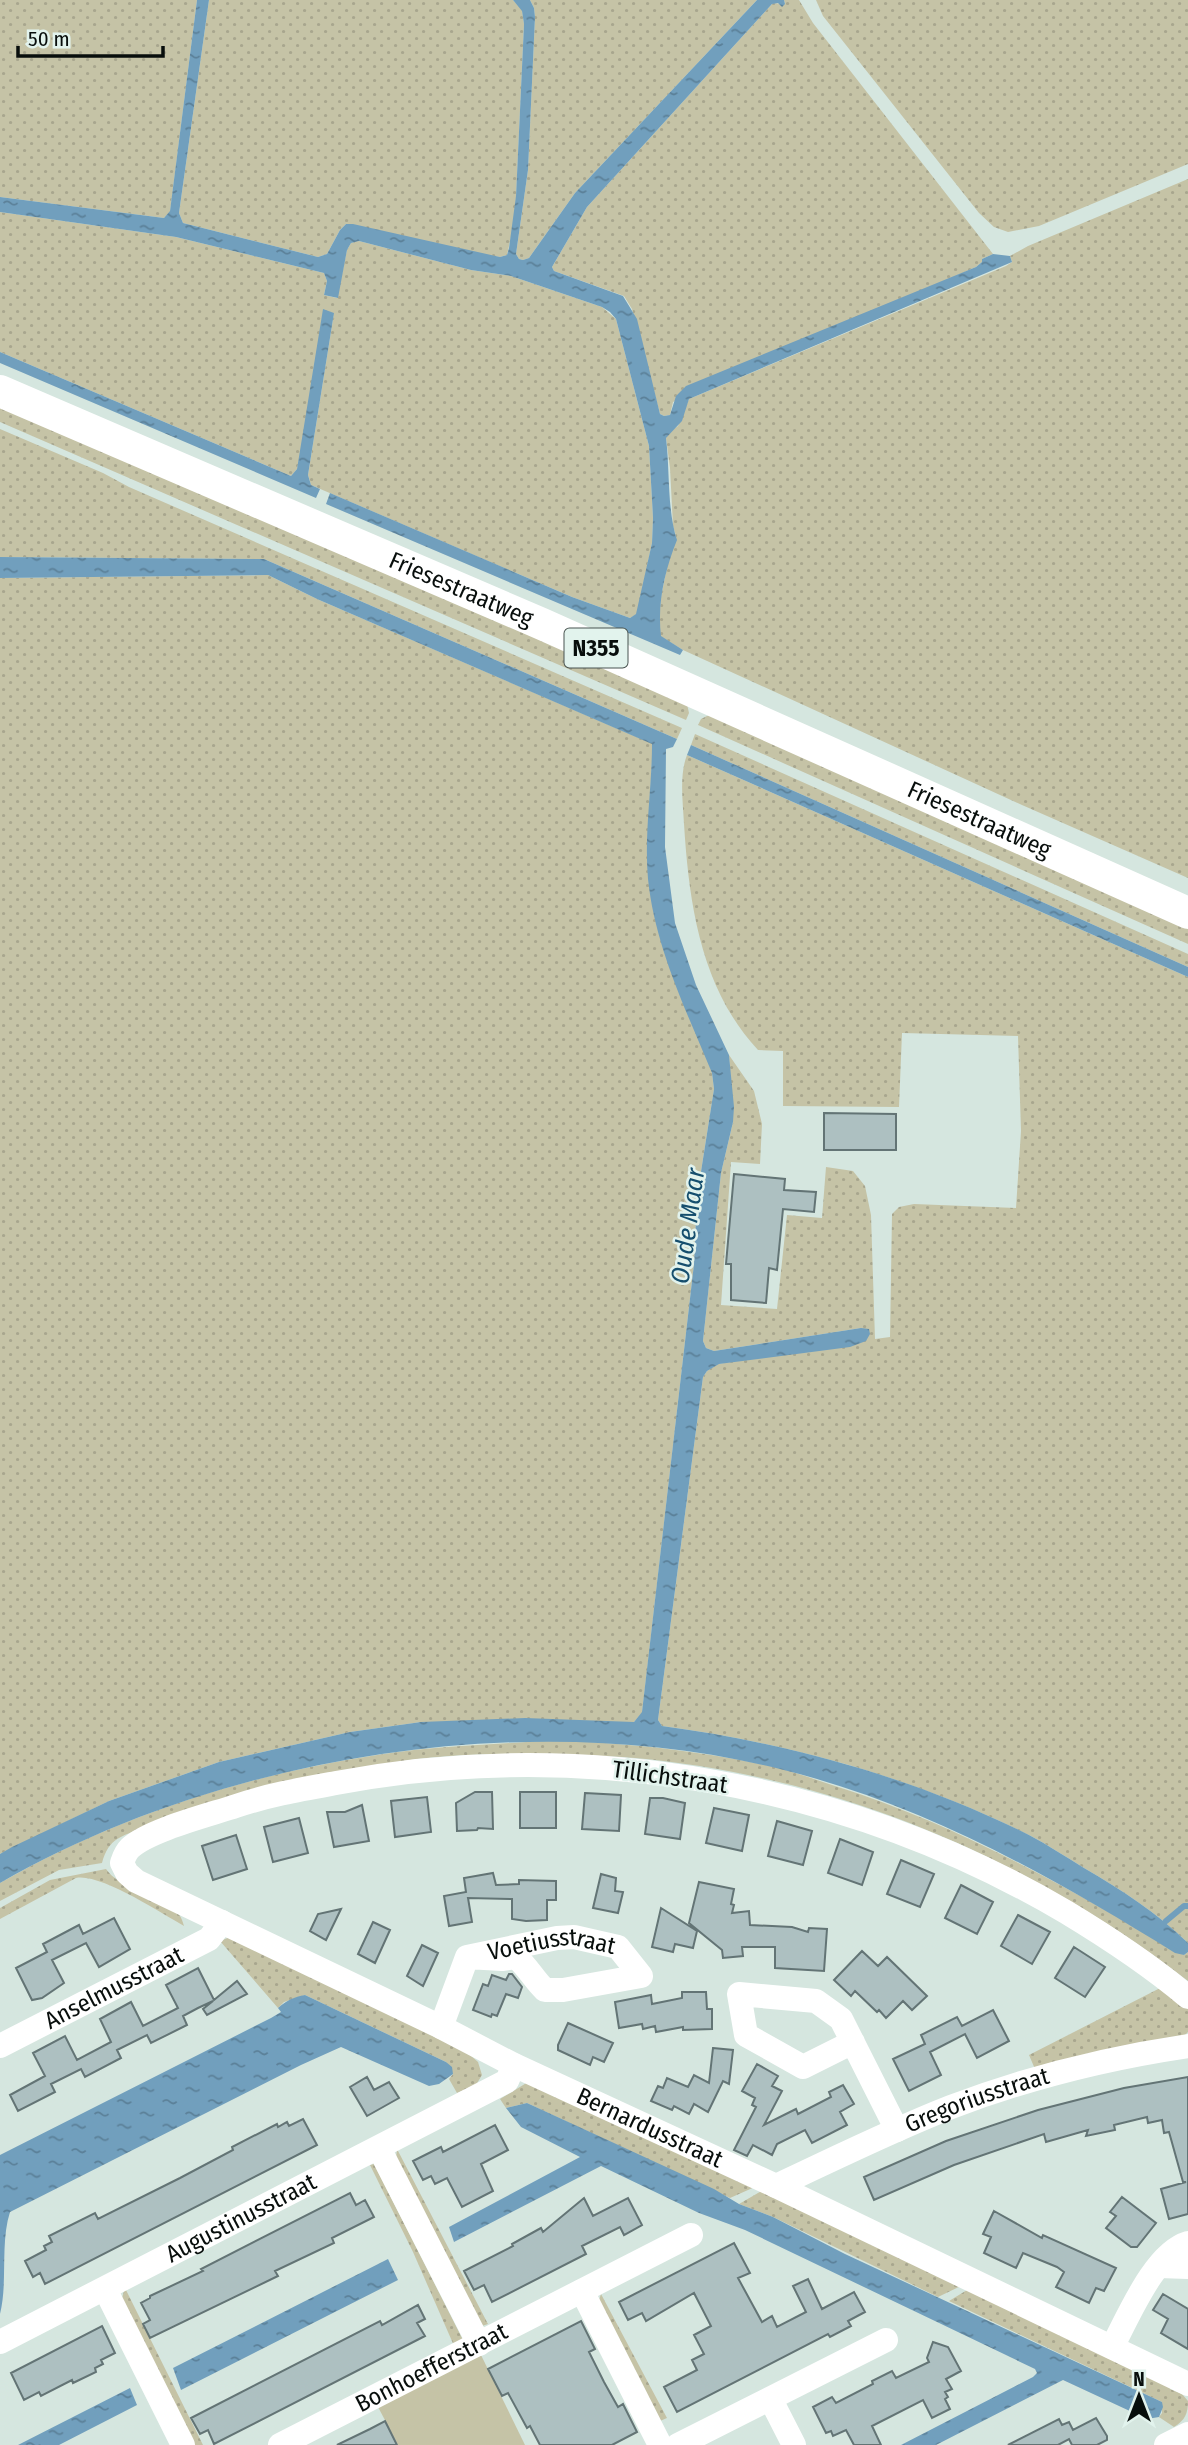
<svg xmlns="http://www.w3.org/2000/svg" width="1188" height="2445" viewBox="0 0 1188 2445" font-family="'Fira Sans Condensed',sans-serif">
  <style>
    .grass { fill: url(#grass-dots) }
    .park { fill: #c5c3a6 }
    .water { fill: url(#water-ripples) }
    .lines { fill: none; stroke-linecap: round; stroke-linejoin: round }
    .stream { stroke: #719fbd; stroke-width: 6 }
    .building { fill: #adc0c1; stroke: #637475; stroke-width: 2 }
    .minor { stroke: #fff; stroke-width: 24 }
    .major { stroke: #fff; stroke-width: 32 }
    .labels { text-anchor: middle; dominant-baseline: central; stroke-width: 5; stroke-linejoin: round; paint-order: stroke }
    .shield { fill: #e2f3ed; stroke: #495350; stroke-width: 2 }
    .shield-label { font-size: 23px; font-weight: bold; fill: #080e0c }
    .street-label { font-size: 24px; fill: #080e0c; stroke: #e2f3ed }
    .water-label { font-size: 26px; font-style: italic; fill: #154e6d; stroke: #e2f3ed }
  </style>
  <defs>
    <pattern id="grass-dots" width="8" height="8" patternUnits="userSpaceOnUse" patternTransform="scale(1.75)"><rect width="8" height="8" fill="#c5c3a6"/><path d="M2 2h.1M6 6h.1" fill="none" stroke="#a8a68e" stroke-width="1.8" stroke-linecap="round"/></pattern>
    <pattern id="water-ripples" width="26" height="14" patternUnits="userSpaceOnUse" patternTransform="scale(1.75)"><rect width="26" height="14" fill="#719fbd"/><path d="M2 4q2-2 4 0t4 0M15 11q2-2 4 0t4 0" fill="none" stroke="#5b8098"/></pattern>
  </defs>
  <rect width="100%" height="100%" fill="#d5e6df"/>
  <!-- grass -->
  <path class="grass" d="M0 0H197L170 212 164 218 0 197Z
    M209 0H513L522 10 524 24 515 219 507 255 500 257 467 252 346 224 340 230 327 254 318 257 183 223 179 213Z
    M530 0H757L575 193 529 258 523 260 519 259 516 254 528 170 535 17 534 8Z
    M784 0H799L813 23 993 254 982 259V262L976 267 673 402 670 415 664 416 660 414 632 309 624 296 554 271 552 267 587 207 773 3 785 4Z
    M816 0H1188V164L1039 226 1008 232 994 227 979 213 823 16Z
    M1188 179V878L1022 805 683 650 660 636 659 620 661 597 668 562 676 536 673 526 670 468 666 438 667 434 678 426 689 399 1006 266 1012 262 1010 256 1028 246Z
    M0 212 176 237 324 273 327 281 324 295 337 298 347 250 351 243 359 241 471 270 511 276 602 307 616 319 649 446 653 518 652 543 637 614 630 618 572 597 311 485 308 475 334 313 297 469 291 476 0 352Z
    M0 403 687 704 689 713 686 720 0 422Z
    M0 429 103 473 129 487 682 728 677 739 264 559 0 557Z
    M268 575 317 599 653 744 647 849 649 881 712 1073 714 1089 697 1197 694 1264 642 1713 634 1722H421L350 1732 219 1762 109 1801 0 1854V578Z
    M709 715 1188 924V944L698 725 701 719Z
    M695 734 1188 954V967L691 745Z
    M687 755 1188 977V1943C1156 1912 1122 1890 1084 1868 1066 1857 1048 1845 1029 1835 914 1778 789 1743 662 1726L658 1720 703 1377 707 1371 718 1364 749 1359 861 1328 714 1351 706 1348 703 1341 721 1173 733 1122 729 1055 754 1091 762 1124 760 1164 731 1162 721 1305 777 1309 787 1215 822 1218 826 1167 853 1171 865 1186 871 1215 875 1339 890 1337 892 1214 899 1207 914 1204 1016 1208 1021 1131 1018 1036 902 1033 899 1107 783 1106V1051L758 1050C701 989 689 904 684 824 683 803 679 775 687 755Z
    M552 1740C628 1743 704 1751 779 1768 798 1773 816 1780 835 1786 960 1825 1071 1890 1184 1955L1188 1952V1981C1029 1858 836 1776 635 1758 613 1756 591 1756 568 1755 512 1753 442 1753 386 1764 359 1769 332 1778 305 1785 252 1799 198 1813 144 1827 122 1837 109 1837 102 1863L59 1870 0 1901V1883C125 1811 270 1767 414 1750 459 1745 506 1744 552 1740Z
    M106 1869C124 1895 178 1893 184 1926 161 1913 100 1873 76 1878L0 1919V1908L50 1880Z
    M230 1937 240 1939 469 2054 478 2062 482 2075 476 2085 457 2093 449 2079 453 2074 446 2062 305 1995 284 2002 278 2008 220 1941Z
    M1166 1985 1188 2003V2032L1183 2037 1035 2069 1029 2055Z
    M528 2082 757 2186 730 2198 527 2103 506 2108 500 2099Z
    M397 2149 488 2324 482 2326 396 2158Z
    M374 2164 463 2340 455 2348 413 2252 370 2165Z
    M765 2189 965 2284 938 2297 773 2217 739 2204Z
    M972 2287 1170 2382V2389L1182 2394 1188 2401C1188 2414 1185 2420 1174 2427L1159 2417 1162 2413V2402L949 2301Z
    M125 2288 203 2445H195L126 2309 122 2298Z
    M601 2294 667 2418 660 2421 599 2300Z"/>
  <!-- park -->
  <path class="park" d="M481 2355 525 2445H398L377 2405Z"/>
  <!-- water -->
  <path class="water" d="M197 0H209L179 213 183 223 318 257 327 254 340 230 346 224H353L500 257 507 255 509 248 516 196 524 24 522 11 513 0H530L534 8 535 17 528 170 516 254 519 259 523 260 529 258 575 193 757 0H784L785 4 782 7 778 3 772 4 587 207 552 267 554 271 623 296 637 319 660 414 664 416 670 415 676 396 686 386 976 267 982 262V259L993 254 1010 256 1012 262 689 399 682 421 666 438C670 470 667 510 677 540 665 570 657 603 661 636L683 650 680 655 326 504 330 493 572 597 630 618 636 614 652 543 653 518 649 446 616 319 610 312 602 307 511 276 471 270 359 241 351 243 347 250 338 298 324 295 327 281 324 273 176 237 0 212V197L164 218 170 211Z
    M323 309 334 313 308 475 311 485 320 489 316 498 0 363V352L291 476 297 469Z
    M0 557 264 559 677 739 673 747 666 749 665 847 675 923 696 985 729 1055 734 1107 733 1122 721 1173 703 1341 706 1348 714 1351 861 1328 869 1329 870 1334 866 1341 850 1347 719 1364 707 1371 703 1377 658 1720 662 1726C789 1743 915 1778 1029 1835 1048 1845 1066 1857 1084 1868 1122 1890 1156 1912 1188 1943V1952L1184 1955 1175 1953C1051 1876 923 1804 780 1769 530 1706 223 1755 0 1883V1854L12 1847 109 1801 219 1762 350 1732 421 1722 525 1718 634 1722 642 1712 694 1264 697 1197 714 1089 712 1073C686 1010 655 947 648 879 644 834 652 788 652 744L317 599 268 575 0 578Z
    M691 745 1188 967V977L687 755Z
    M305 1995 446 2062 452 2067 453 2074 439 2084 429 2086 341 2047 301 2065 10 2212C0 2243 8 2282 0 2314V2155L271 2018 281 2012 278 2008C287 2000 294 1997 305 1995Z
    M527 2103 714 2189 739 2204 773 2217 845 2254 1162 2402 1163 2407 1159 2417 1147 2419 1063 2380 936 2445H901L1033 2377 1037 2373 1035 2369 745 2230 699 2213 601 2166 454 2242 449 2227 580 2157 521 2127 506 2108Z
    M388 2259 398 2280 181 2390 173 2368Z
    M130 2388 137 2405 59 2445H18Z"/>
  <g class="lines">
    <!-- stream -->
    <path class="stream" d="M1166 1921 1184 1906H1188"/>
  </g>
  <!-- building -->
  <path class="building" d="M824 1113 896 1114V1150H824Z
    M734 1174 785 1179 784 1190 816 1192 814 1212 783 1209 777 1270 769 1268 766 1303 731 1300V1264H726Z
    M475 1792H492L493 1829 478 1828 477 1830 457 1831 456 1803Z
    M520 1792H556V1828H520Z
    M585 1793 621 1795 619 1831 582 1829Z
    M427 1797 431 1832 395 1837 391 1801Z
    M650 1798H663L685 1803 680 1839 645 1834Z
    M362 1805 369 1841 334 1847 327 1812H345Z
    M714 1808 749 1815 742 1851 706 1843Z
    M299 1818 308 1853 273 1862 264 1827Z
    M777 1821 812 1831 803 1865 768 1856Z
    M236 1835 247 1869 213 1880 202 1846Z
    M840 1839 873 1852 862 1885 828 1873Z
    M901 1860 934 1874 920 1907 887 1894Z
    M493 1873 496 1885 519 1884V1880L556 1881V1900H547V1920L526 1921 512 1919V1899L468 1898 472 1922 449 1926 444 1896 466 1892 464 1878Z
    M601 1874 616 1878 615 1891 623 1892 618 1913 593 1908Z
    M699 1882 734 1889 731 1904 734 1905 732 1913 749 1911 750 1925 792 1927 808 1932 809 1928 827 1929 824 1971 775 1968V1947H742L743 1956 723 1958 722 1950 689 1923Z
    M961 1885 993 1902 977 1934 945 1918Z
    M661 1908 697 1931 693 1948 675 1944 673 1952 652 1947Z
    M341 1909 326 1940 310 1931 318 1914Z
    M1018 1915 1050 1932 1032 1964 1001 1946Z
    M114 1918 130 1949 99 1967 86 1943 52 1960 64 1983 42 1998 32 2000 16 1968 47 1952 43 1944 79 1925 83 1934Z
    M373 1922 390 1930 375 1963 358 1954Z
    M422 1945 438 1953 423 1986 407 1976Z
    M1074 1947 1105 1967 1085 1997 1055 1978Z
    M862 1951 878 1966 887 1957 927 1996 912 2010 903 2001 886 2018 879 2010 877 2012 855 1991 851 1996 834 1980Z
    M198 1968 214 2000 237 1981 247 1994 207 2015 203 2009 213 2001 198 2008 183 2016 187 2025 151 2043 147 2035 117 2050 121 2058 85 2077 81 2069 51 2084 55 2092 18 2111 10 2095 45 2076 33 2053 65 2036 77 2060 111 2042 100 2019 131 2002 143 2026 178 2008 166 1985Z
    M509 1974H512L522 1987 518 1998 506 1994 497 2016 492 2014 491 2017 473 2010 483 1984 488 1986 492 1975 506 1980Z
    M682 1992H706L707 2009H712V2029L683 2030V2027L656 2032 655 2026 643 2029 642 2024 619 2028 615 2002 651 1995 652 2004 682 1998Z
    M993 2010 1009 2041 977 2058 965 2034 930 2052 941 2075 909 2091 893 2059 925 2044 921 2035 957 2017 962 2026Z
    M568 2023 613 2043 604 2062 593 2057 590 2065 558 2050V2045Z
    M713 2048 733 2050 729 2084 723 2081 708 2112 694 2104 689 2114 674 2106 672 2110 651 2101 658 2086 663 2088 667 2078 688 2087 694 2075 709 2083Z
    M757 2064 778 2076 772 2086 782 2091 764 2125 796 2109 798 2114 831 2097 829 2092 843 2085 854 2104 840 2112 847 2125 812 2143 805 2130 777 2144 772 2155 753 2145 747 2156 734 2150 756 2107 752 2105 755 2098 742 2091Z
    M367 2077 374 2090 389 2082 399 2098 367 2116 350 2087Z
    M1188 2077V2214L1169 2219 1161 2189 1186 2182H1183L1169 2132 1164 2133 1162 2120 1148 2123 1147 2117 1114 2125 1115 2130 1086 2136 1088 2130 1046 2142 1044 2134 954 2165 874 2200 864 2177 946 2141 1038 2110 1124 2088Z
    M303 2119 317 2145 45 2284 40 2273 33 2277 25 2261 46 2250 44 2246 52 2242 49 2236 95 2213 98 2219 180 2178 233 2150 232 2147 277 2124 278 2127 287 2122 289 2126Z
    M495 2125 508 2150 481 2164 493 2191 462 2207 447 2178 435 2184 431 2176 423 2180 413 2161 441 2147 443 2152Z
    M350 2193 356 2205 365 2200 374 2217 332 2238 334 2243 275 2271 278 2276 150 2338 143 2324 150 2320 141 2303 150 2298V2296L203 2271 201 2269Z
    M1122 2197 1156 2223 1137 2247H1131L1106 2228 1116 2216 1110 2212Z
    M584 2198 593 2216 628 2198 642 2225 624 2235 620 2227 582 2246 586 2254 492 2302 484 2285 474 2290 464 2271 513 2246 512 2244 541 2228 543 2232Z
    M994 2211 1042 2238 1043 2235 1116 2268 1104 2291 1096 2288 1089 2303 1056 2287 1064 2272 1057 2267 1023 2253 1016 2268 984 2253 991 2237 983 2234Z
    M734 2243 750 2273 738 2278 762 2322 772 2316 777 2327 806 2312 793 2286 808 2279 822 2309 854 2292 865 2312 848 2321 851 2326 830 2337 828 2334 677 2412 664 2387 697 2370 692 2360 704 2354 694 2335 711 2326 694 2293 646 2321 642 2313 628 2320 619 2302Z
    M1163 2294 1188 2309V2349L1161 2333 1168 2319 1153 2310Z
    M418 2305 425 2319 417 2323 425 2336 214 2444 208 2430 200 2434 191 2418 380 2321 382 2325Z
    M581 2321 595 2349 589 2352 604 2382 618 2407 623 2404 637 2432 612 2445H540L530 2426 527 2428 508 2393 502 2396 488 2369Z
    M102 2326 115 2353 101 2360 103 2364 95 2368 96 2372 73 2383 72 2380 41 2396 39 2392 24 2400 11 2373Z
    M933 2342 948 2347 961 2371 946 2379 952 2389 945 2392 948 2397 945 2399 950 2409 932 2418 923 2400 872 2426 881 2445H854L846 2430 833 2436 831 2431 826 2433 813 2407 832 2397 836 2403 873 2384 872 2381 892 2371 896 2378 929 2362 927 2358Z
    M1096 2418 1107 2436V2440L1097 2445H1072L1069 2439 1058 2445H1008L1059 2419 1062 2425 1069 2422 1073 2430Z
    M385 2421 397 2445H337L370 2429Z"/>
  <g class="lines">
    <!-- minor -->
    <g class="minor">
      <path id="s1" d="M1188 1997C1150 1965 1109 1938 1066 1912 847 1783 586 1736 336 1783 303 1789 268 1795 236 1806 209 1815 149 1830 130 1848 125 1853 124 1857 122 1863L127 1873 136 1881 441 2027 514 2065 776 2186 1188 2384"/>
      <path id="s2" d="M441 2027 467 1957 557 1938 574 1937 618 1947 641 1976 563 1990H545C534 1980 528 1967 516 1957L502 1959 467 1957"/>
      <path d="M853 2042 803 2067 746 2035 739 1994 816 2001 841 2019 897 2130"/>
      <path id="s3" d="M0 2046 209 1939 222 1922"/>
      <path d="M379 2148 479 2344"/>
      <path id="s4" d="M776 2186C834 2159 892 2130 951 2107 1027 2078 1107 2058 1188 2046"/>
      <path d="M1159 2266 1188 2267"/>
      <path d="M105 2289 183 2445"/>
      <path d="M582 2291 660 2445"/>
      <path id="s5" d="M0 2342 507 2081 514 2065"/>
      <path d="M1112 2347C1128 2318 1154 2253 1188 2243"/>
      <path d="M771 2400 794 2445"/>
      <path id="s6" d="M280 2445 691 2235"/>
      <path d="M678 2445 886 2340"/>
      <path d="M1166 2445 1188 2434"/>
    </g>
    <!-- major -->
    <path class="major" id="s7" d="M0 391 542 624 1188 913"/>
  </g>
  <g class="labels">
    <!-- shield labels -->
    <rect class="shield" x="564.5" y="628.5" width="63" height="39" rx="5"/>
    <g class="shield-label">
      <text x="596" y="648">N355</text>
    </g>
    <!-- street labels -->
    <g class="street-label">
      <text stroke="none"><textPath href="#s7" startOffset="502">Friesestraatweg</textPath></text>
      <text stroke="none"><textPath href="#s7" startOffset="1069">Friesestraatweg</textPath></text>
      <text transform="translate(670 1777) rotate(8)">Tillichstraat</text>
      <text stroke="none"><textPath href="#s2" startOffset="161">Voetiusstraat</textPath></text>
      <text stroke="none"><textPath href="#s3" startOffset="128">Anselmusstraat</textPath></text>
      <text stroke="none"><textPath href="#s4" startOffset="219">Gregoriusstraat</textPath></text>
      <text stroke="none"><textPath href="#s1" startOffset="1734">Bernardusstraat</textPath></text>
      <text stroke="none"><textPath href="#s5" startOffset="271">Augustinusstraat</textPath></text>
      <text stroke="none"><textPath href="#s6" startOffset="170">Bonhoefferstraat</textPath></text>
    </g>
    <!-- water labels -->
    <g class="water-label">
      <text transform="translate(688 1226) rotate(-82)">Oude Maar</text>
    </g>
  </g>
  <!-- north arrow -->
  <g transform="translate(1139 2396)" stroke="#e2f3ed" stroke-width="5" paint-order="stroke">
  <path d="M0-5L12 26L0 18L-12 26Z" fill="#080e0c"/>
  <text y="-10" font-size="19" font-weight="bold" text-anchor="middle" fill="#080e0c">N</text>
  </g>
  <!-- scale -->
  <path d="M18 46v10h145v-10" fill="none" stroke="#080e0c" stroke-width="3.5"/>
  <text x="28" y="46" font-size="21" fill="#080e0c" stroke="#e2f3ed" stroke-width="5" paint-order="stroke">50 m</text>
</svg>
